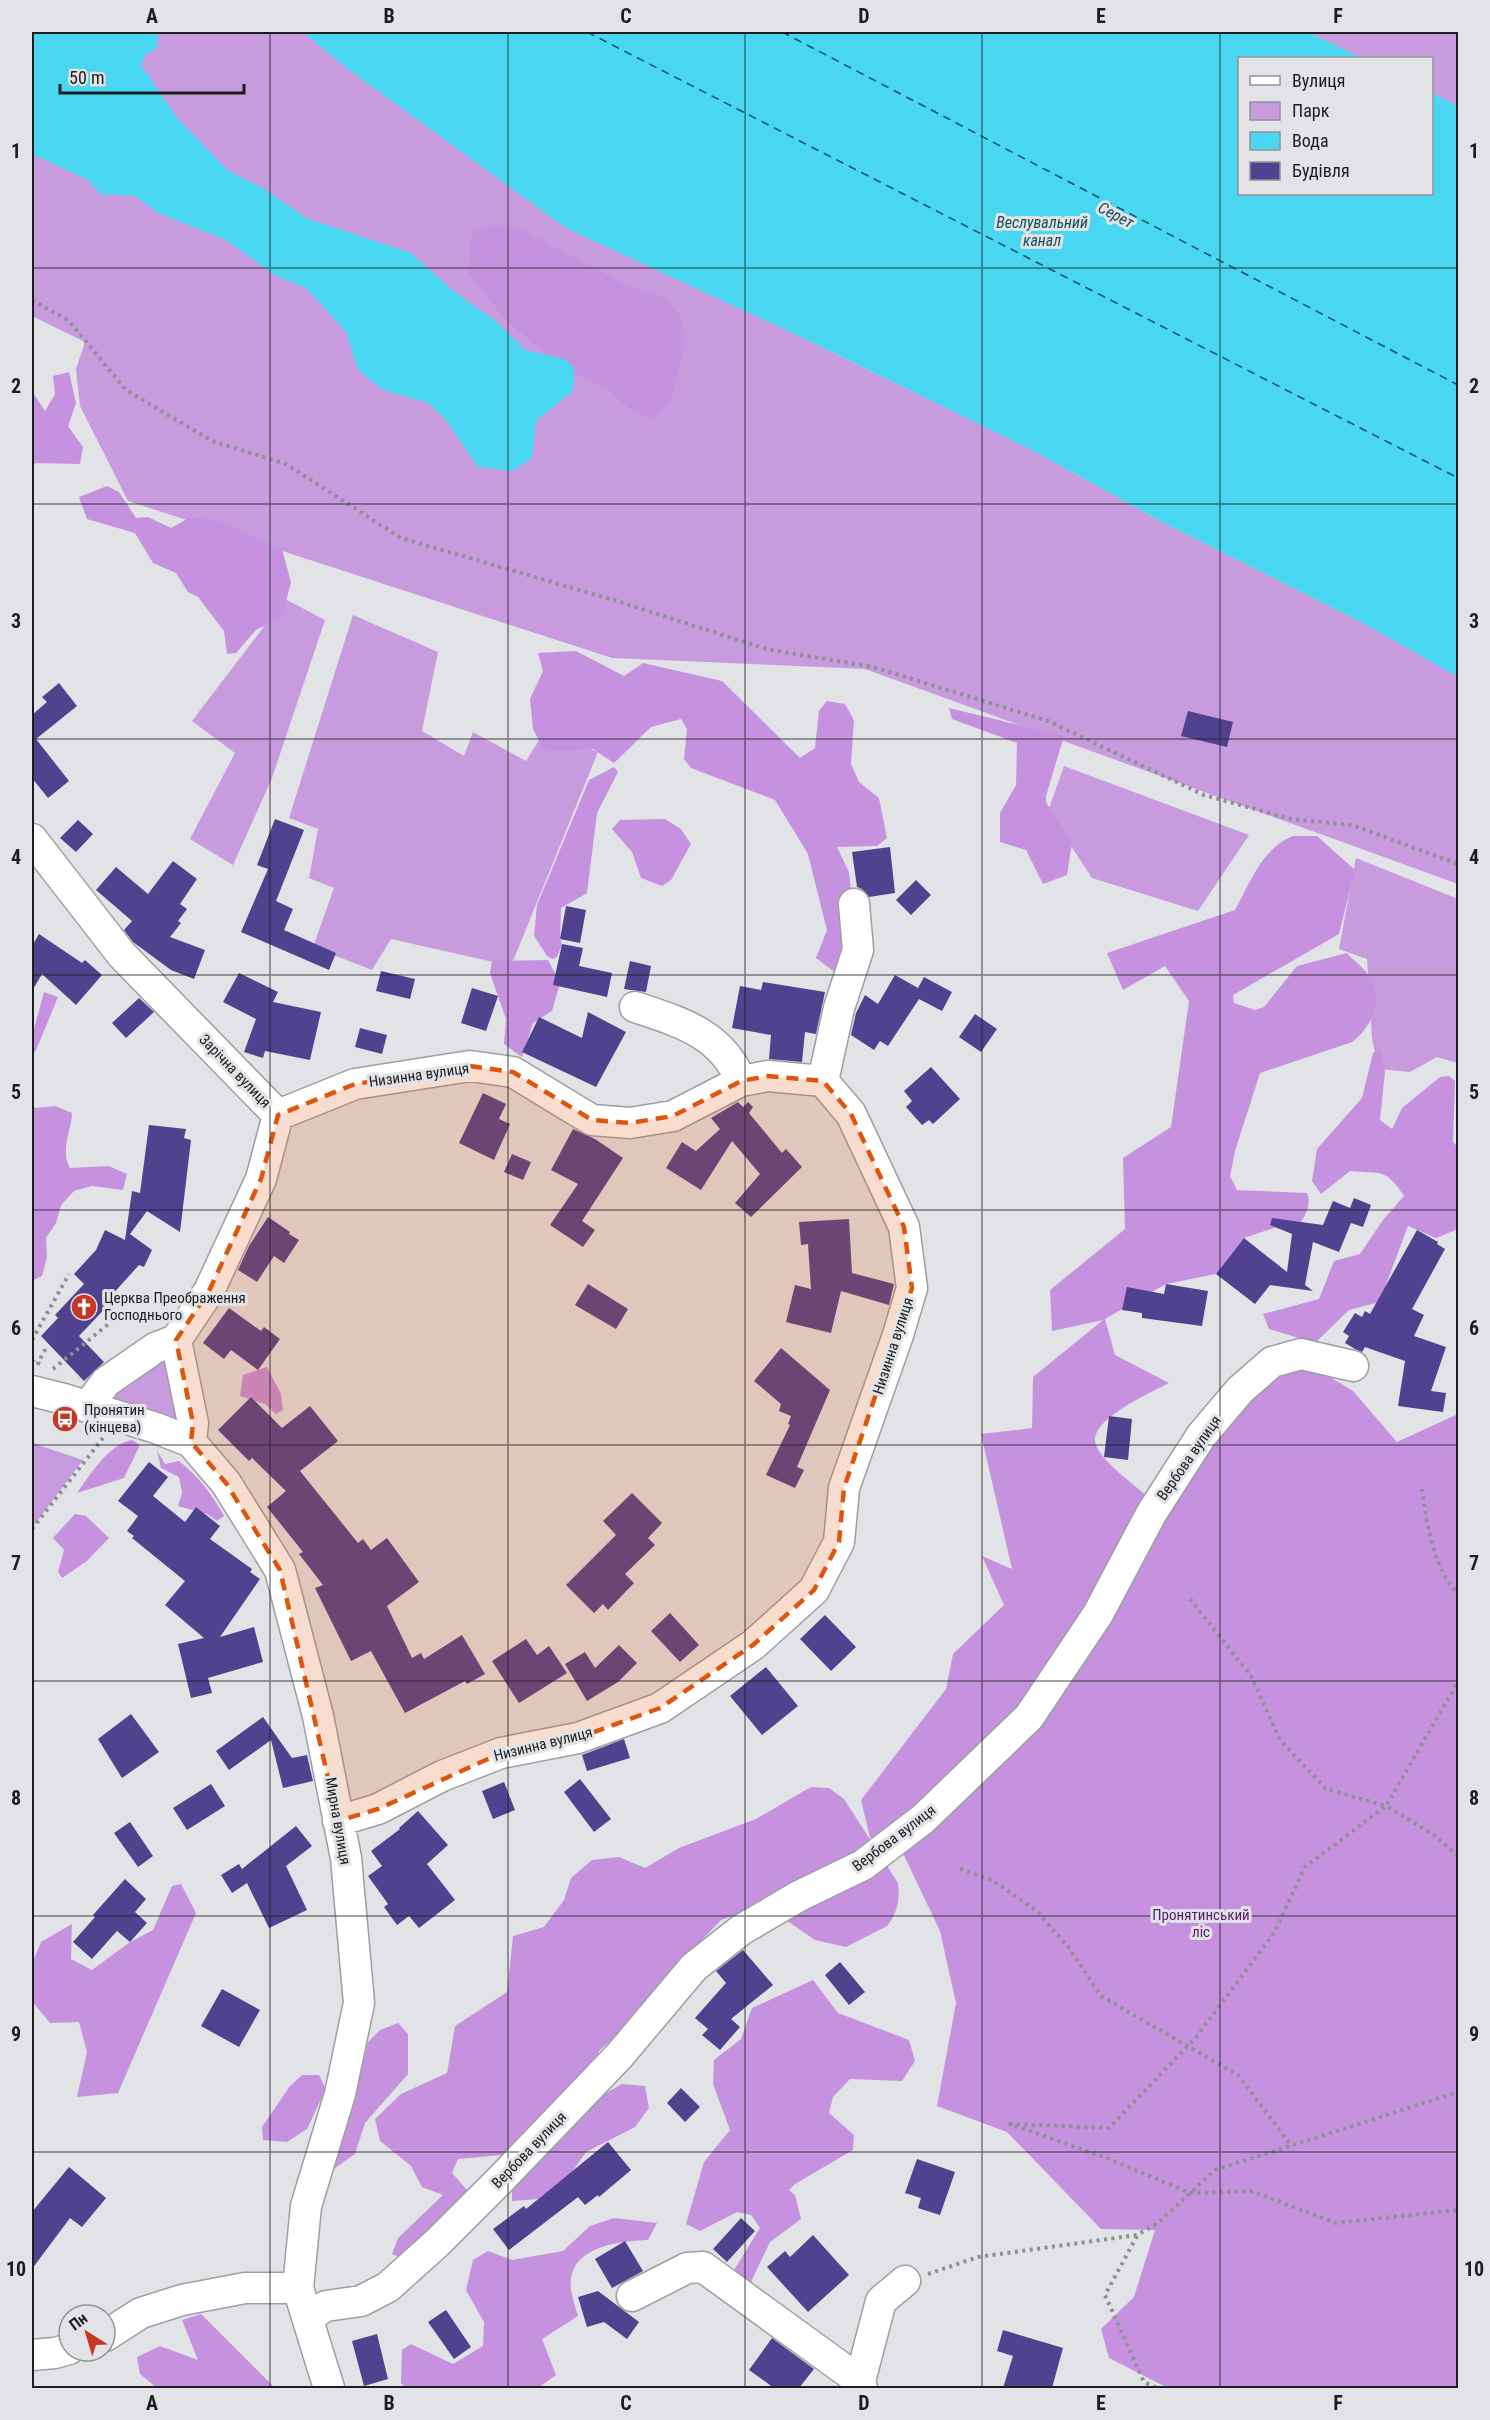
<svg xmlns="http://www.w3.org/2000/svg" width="1490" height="2420" viewBox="0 0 1490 2420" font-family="'Roboto Condensed',sans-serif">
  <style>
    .green { fill: #c89bdf }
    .forest { fill: #c692e0 }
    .water { fill: #48d6f0 }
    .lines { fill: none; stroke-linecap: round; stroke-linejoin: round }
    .ferry { stroke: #14505b; stroke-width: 1.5; stroke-dasharray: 8 6; stroke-linecap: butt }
    .building { fill: #51428f }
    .minor-casing { stroke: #9d9fa2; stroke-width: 33 }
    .path { stroke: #8e8f91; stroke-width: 4; stroke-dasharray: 3 4.5; stroke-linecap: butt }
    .minor { stroke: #fff; stroke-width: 30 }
    .marked { fill: #de560d; fill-opacity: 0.2; stroke: #de560d; stroke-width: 4.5; stroke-dasharray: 12 8; stroke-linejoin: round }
    .grid { fill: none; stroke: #1c1d1e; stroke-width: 1.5; stroke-opacity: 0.55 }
    .labels { text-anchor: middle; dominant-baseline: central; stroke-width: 6; stroke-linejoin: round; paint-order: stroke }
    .street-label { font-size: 15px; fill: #1c1d1e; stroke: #e1e3e6 }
    .poi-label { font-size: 15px; fill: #1c1d1e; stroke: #e1e3e6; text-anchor: start }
    .park-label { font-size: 15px; fill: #5a1774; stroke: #e1e3e6 }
    .water-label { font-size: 16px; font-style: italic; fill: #14505b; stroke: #e1e3e6 }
    .neatline { fill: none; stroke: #1c1d1e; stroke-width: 2 }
    .grid-label { font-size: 20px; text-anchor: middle; font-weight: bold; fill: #1c1d1e }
  </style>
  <rect width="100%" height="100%" fill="#e1e3e6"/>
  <!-- green -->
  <path class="green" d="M32 32H303L349 70 807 340 1032 450 1162 522 1361 622 1458 676V884L865 669 612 658 128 501 80 406 76 369 85 342 32 316Z
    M1307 32H1458V106L1432 93V58H1362Z
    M285 599 325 620 272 778 233 865 190 839 235 753 192 721Z
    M353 615 438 652 422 731 464 756 473 732 526 761 544 732 598 752 511 966 391 939 372 970 313 947 334 888 309 878 318 829 289 818Z
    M1064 766 1249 835 1198 911 1092 878 1048 811Z
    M1356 858 1458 899V1063L1437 1057 1410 1072 1378 1069 1372 1038 1367 959 1339 949Z
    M163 1358 172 1366 183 1427 112 1398 116 1388Z
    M32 1443 83 1460 32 1528Z"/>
  <!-- forest -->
  <path class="forest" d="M495 224 521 229 628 286 663 296 680 316 685 340 672 400 656 418 634 413 607 389 564 369 507 321 468 274 472 231Z
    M69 372 76 403 68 426 83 447 80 464 36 463 32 466V391L45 411 55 394 53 376Z
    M107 486 119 492 136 518 148 517 171 528 189 518 217 520 282 549 291 582 282 617 256 630 236 653 227 654 224 631 198 597 188 592 176 573 153 563 135 533 87 519 79 497Z
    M576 651 624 676 643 663 722 681 800 758 815 748 819 711 827 701 845 704 854 720 851 764 859 782 879 798 887 838 877 846 837 847 849 872 856 938 836 973 816 958 827 930 808 854 775 800 691 768 684 759 687 729 681 719 651 727 614 763 593 749 544 751 533 729 530 699 543 671 538 653Z
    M949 708 1064 736 1046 796V802L1072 843 1067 875 1043 884 1026 850 1000 842V813L1016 785 1017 743 952 719Z
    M614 767 618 772 597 813 587 893 561 908 560 939 562 944 557 957 552 959 547 956 534 936 537 905 589 780Z
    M665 819 681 829 691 844 671 880 662 886 641 878 632 852 612 829 620 820Z
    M1293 836H1317L1355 870 1339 934 1233 995 1234 1003 1255 1010 1264 1007 1297 966 1347 953C1354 961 1369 972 1373 982 1382 1004 1370 1029 1352 1042L1260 1073 1235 1151 1230 1176 1237 1190 1307 1193C1311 1203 1307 1213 1301 1222L1294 1221 1244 1238 1216 1274 1166 1284 1105 1319 1115 1355 1169 1383C1152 1392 1086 1421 1096 1445 1102 1462 1135 1485 1148 1497L1153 1506 1004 1734 909 1832 870 1838 861 1800 946 1689 953 1654 1004 1605 982 1556 1012 1569 981 1434 1032 1428 1033 1377 1103 1320 1052 1331 1050 1290 1125 1229 1123 1158 1171 1127 1189 1001 1165 966 1123 990 1107 953 1235 910C1250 883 1262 848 1293 836Z
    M548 960 560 983 552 1011 533 1023 522 1057 504 1044 506 1019 490 973 492 961Z
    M44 992 58 997 37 1048 32 1057V1036Z
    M1380 1049 1385 1072 1380 1120 1392 1129 1402 1108 1440 1077 1449 1076 1455 1081 1453 1142 1458 1147V1229L1436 1238 1408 1226 1387 1282 1384 1301 1349 1310 1315 1343 1269 1329 1263 1314 1319 1299 1334 1261 1360 1254 1383 1220 1404 1196C1386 1168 1382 1174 1350 1171L1321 1194 1312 1181 1317 1149 1362 1098 1373 1053Z
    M32 1106 36 1108 55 1106 72 1113C71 1132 60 1151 70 1168L109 1166 127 1174 123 1190 92 1186 74 1191 61 1205 56 1223 46 1238 47 1257 42 1276 32 1281Z
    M267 1367 281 1394 283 1410 276 1414 265 1404 240 1396 243 1375Z
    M1296 1367 1317 1369 1353 1391 1397 1442 1458 1414V2388H1168L1109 2358 1101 2329 1134 2297 1155 2230 1101 2229 1007 2132 937 2106 956 2003 940 1931 900 1847 1034 1725 1209 1441 1278 1371Z
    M132 1440 140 1445 124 1478 77 1493C89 1476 110 1443 132 1440Z
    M157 1451 165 1464 179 1461C199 1477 212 1494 224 1516L217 1521 207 1514 178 1506 182 1493 179 1477 161 1468Z
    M75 1514 86 1516 109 1538 87 1561 62 1578 58 1572 64 1550 53 1538Z
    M811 1787 829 1788 844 1799 898 1883C900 1898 898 1913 887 1926L846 1947 815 1940 764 1905 721 1920 676 1967 648 2007 599 2051 593 2075 502 2155 458 2159 452 2173 468 2191 413 2249 399 2257 392 2254 398 2238 443 2195 422 2187 411 2166 380 2141 375 2119 401 2094 447 2073 455 2026 507 1992 513 1936 544 1927 564 1900 571 1878 592 1860 619 1857 645 1868 679 1848 756 1819Z
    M181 1884 196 1913 118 2093 77 2097 87 2052 79 2022 50 2023 32 2001V1964L41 1942 72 1924 71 1959 92 1970 130 1942 153 1930 172 1886Z
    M813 1980 838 2013 909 2040 915 2061 902 2081 850 2079 833 2097 829 2113 854 2135 853 2150 795 2184 789 2190 795 2195 801 2219 770 2242 750 2284 734 2270 760 2228 751 2215 737 2212 700 2231 686 2224 704 2162 730 2130 713 2084 714 2060 741 2039 752 2008Z
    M398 2023 408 2034V2074L365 2123 355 2154 329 2172 330 2123 364 2059 368 2042 380 2030Z
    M302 2075H319L326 2089 307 2129 287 2142 263 2140 262 2127 290 2086Z
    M622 2084 645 2086 649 2108 635 2127 586 2152 572 2172 538 2199 512 2201V2183L569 2114Z
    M614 2218 657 2223 648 2240C621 2241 575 2246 571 2279 569 2290 575 2305 578 2316L542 2339 556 2375 538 2388H406L401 2383 402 2350 411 2344 453 2364 483 2346 484 2322 466 2290 473 2260 488 2251 512 2260 563 2251 590 2226Z
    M201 2314 275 2388H157L140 2374 137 2357 160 2346 198 2360 182 2320Z"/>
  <!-- water -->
  <path class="water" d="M32 32H155L158 35 157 48 145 55 141 65 177 118 227 170 263 188 306 218 411 253 451 289 498 323 525 350 564 359 574 367 573 391 536 421 532 458 512 471 478 467 446 420 428 403 383 390 365 376 357 367 346 332 306 288 276 276 226 240 158 213 135 196 100 194 88 180 32 154Z
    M303 32H1307L1362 58H1240V194H1432V93L1458 106V677L1361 622 1162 522 1032 450 807 340 566 228 349 70Z"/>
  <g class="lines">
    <!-- ferry -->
    <path class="ferry" d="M587 32 1458 478
      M782 32 1458 385"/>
  </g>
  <!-- building -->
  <path class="building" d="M59 683 77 706 36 739 69 781 48 798 32 778V715L47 702 42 697Z
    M1188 711 1233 722 1227 747 1181 736Z
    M275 819 304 830 276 901 293 909 284 930 336 953 329 970 241 932 268 869 257 865Z
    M78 820 93 834 76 852 60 838Z
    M890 847 895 893 869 897 862 889 857 887 852 852Z
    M173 861 197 879 180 904 187 909 178 921 181 923 170 937 205 950 194 979 171 970 133 942 124 930 132 921 96 890 116 867 148 894Z
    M916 880 931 895 911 915 896 900Z
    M566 906 586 910 580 943 560 939Z
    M39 934 82 963 85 960 102 975 76 1005 42 974 32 991V946Z
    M562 944 583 948 579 966 612 973 607 997 553 985Z
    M630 961 651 966 646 992 624 989Z
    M381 971 415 979 410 999 376 991Z
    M239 973 278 992 273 1002 321 1012 310 1060 265 1051 263 1058 244 1052 256 1019 223 1002Z
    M895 975 918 988 924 977 952 992 942 1011 919 999 888 1046 880 1041 874 1050 851 1035 856 1013 865 995 878 1004Z
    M763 982 825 992 816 1034 805 1032 802 1062 769 1059 771 1035 732 1028 740 986 761 990Z
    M472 988 498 996 486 1031 461 1023Z
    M139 998 154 1012 126 1038 112 1023Z
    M588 1012 626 1032 596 1087 522 1052 539 1017 582 1038Z
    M975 1014 997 1029 981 1052 959 1037Z
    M360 1028 387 1035 382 1054 355 1047Z
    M931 1067 960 1099 933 1124 929 1120 922 1125 906 1107 912 1101 904 1091Z
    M483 1093 506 1104 499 1119 510 1124 494 1160 459 1143Z
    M738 1102 743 1107 748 1102 753 1107 749 1113 782 1153 786 1149 802 1167 751 1217 735 1203 760 1174 732 1141 701 1190 666 1168 682 1142 696 1151 720 1129 711 1118Z
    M149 1125 186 1129 184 1138 191 1140 180 1232 147 1211 130 1234 152 1250 144 1267 139 1265 110 1297 113 1300 79 1336 104 1362 84 1381 41 1336 58 1318 55 1315 84 1284 74 1274 96 1250 105 1230 125 1240 132 1191 140 1193Z
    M573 1129 595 1139 623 1158 582 1221 595 1230 583 1247 550 1225 578 1184 551 1170Z
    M512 1154 531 1162 523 1180 504 1172Z
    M1354 1198 1371 1205 1363 1227 1351 1223 1339 1252 1313 1242 1305 1285 1313 1291 1270 1285 1255 1304 1216 1274 1244 1238 1287 1272 1292 1234 1270 1225 1272 1218 1323 1225 1333 1201 1350 1208Z
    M268 1217 290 1232 289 1234 299 1240 284 1263 274 1256 257 1282 238 1270 249 1246Z
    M849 1219 852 1273 894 1284 889 1305 841 1291 831 1333 786 1322 795 1285 811 1289 808 1244 801 1245 799 1222Z
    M1417 1230 1438 1242 1437 1244 1445 1249 1412 1309 1424 1315 1414 1336 1446 1347 1431 1391 1446 1393 1443 1412 1398 1406 1405 1361 1365 1347 1362 1352 1355 1349 1345 1343 1349 1336 1343 1332 1355 1313 1362 1317 1365 1311 1370 1314Z
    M588 1284 628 1309 616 1329 575 1305Z
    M1166 1284 1208 1291 1202 1326 1142 1318V1313L1122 1310 1127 1287 1164 1294Z
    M229 1308 261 1331 264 1327 280 1339 258 1370 231 1350 224 1359 203 1343Z
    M781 1348 830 1390 797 1467 804 1470 795 1488 766 1475 790 1425 788 1424 791 1416 779 1411 781 1404 754 1381Z
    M251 1397 282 1428 310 1406 338 1441 300 1471 358 1543 363 1539 371 1550 387 1538 419 1582 387 1606 412 1658 421 1653 424 1659 462 1635 485 1674 467 1684 465 1681 405 1713 371 1651 351 1661 315 1588 323 1585 299 1554 303 1552 267 1507 286 1491 252 1458 249 1461 218 1430Z
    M1109 1416 1132 1419 1128 1460 1104 1457Z
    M149 1462 168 1477 153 1496 185 1522 196 1507 220 1526 210 1539 252 1569 250 1572 260 1579 220 1637 254 1627 263 1662 208 1678 212 1693 191 1698 178 1644 204 1638 165 1605 185 1581 132 1538 134 1536 127 1531 138 1516 118 1501Z
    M632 1493 662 1523 648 1538 655 1545 625 1574 634 1583 608 1610 603 1604 594 1613 566 1585 616 1535 603 1521Z
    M670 1613 699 1645 680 1662 651 1631Z
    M825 1615 856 1647 831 1671 800 1639Z
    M526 1639 537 1655 549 1646 567 1673 519 1703 492 1661Z
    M619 1645 637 1663 618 1682 587 1701 565 1664 585 1652 595 1668Z
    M766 1667 798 1706 762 1735 730 1696Z
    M131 1714 159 1752 122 1778 98 1739Z
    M263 1717 292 1758 307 1755 313 1781 283 1788 271 1740 229 1770 216 1751Z
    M624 1739 630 1758 587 1771 582 1755Z
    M580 1779 611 1819 594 1832 564 1792Z
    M504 1782 515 1810 493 1819 482 1791Z
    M211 1784 225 1806 187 1830 173 1808Z
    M418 1811 448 1845 427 1864 455 1900 419 1928 409 1916 397 1925 384 1907 388 1904 368 1876 382 1866 371 1851 400 1829 399 1828Z
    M130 1822 153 1856 138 1867 114 1833Z
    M296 1826 312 1846 286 1866 307 1910 269 1928 247 1883 232 1893 221 1875 239 1864 242 1869Z
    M125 1879 146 1899 135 1912 147 1923 130 1942 117 1931 92 1959 73 1942 95 1917 93 1915Z
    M743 1950 773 1985 731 2019 740 2027 720 2050 702 2035 708 2029 695 2018 726 1983 716 1971Z
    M840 1962 865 1992 849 2005 825 1975Z
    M222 1989 260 2010 239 2047 201 2026Z
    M681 2088 700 2107 685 2122 667 2103Z
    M608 2142 631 2170 599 2197 598 2195 585 2205 578 2197 509 2250 493 2229 524 2206 526 2209Z
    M917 2159 955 2172 940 2215 918 2208 921 2198 905 2193Z
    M69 2167 106 2198 82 2227 70 2218 32 2269V2212Z
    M741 2218 755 2231 727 2262 713 2249Z
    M813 2235 849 2275 808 2312 767 2267 785 2251 790 2257Z
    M625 2241 643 2271 612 2288 595 2259Z
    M598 2291 639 2322 627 2339 604 2322 587 2327 578 2297Z
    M446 2310 471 2347 454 2359 428 2322Z
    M1003 2330 1063 2348 1052 2388H1003L1013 2356 997 2351Z
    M377 2334 388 2379 364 2386 352 2341Z
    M772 2338 814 2369 799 2388H774L749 2370Z"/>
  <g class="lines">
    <defs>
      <path id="minor" d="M32 839 122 955 278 1115 261 1179 209 1291 176 1340 193 1423 191 1442
        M635 1007C680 1022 721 1033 741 1081
        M823 1081 839 1008 858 950 854 904
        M278 1115 355 1084 470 1066 513 1072 592 1120 630 1123 673 1116 741 1081 768 1076 823 1081 851 1114 904 1227 912 1288 898 1335 844 1488 839 1542 814 1590 753 1645 660 1708 578 1738 501 1753 442 1776 378 1809 338 1821
        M32 1391 64 1399 156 1428 191 1442 226 1483 280 1570 318 1716 346 1858 359 2003 340 2094 306 2206 298 2288 329 2388
        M87 1407 106 1382 155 1348 176 1340
        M632 2296 687 2268 703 2267 860 2381
        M308 2317 326 2306 361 2301 388 2287 437 2243 502 2178 619 2056 694 1967 741 1930 799 1896 863 1865 923 1819 1029 1717 1098 1614 1151 1514 1201 1436 1240 1390 1272 1362 1301 1354 1353 1366
        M105 2336 141 2313 182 2300 245 2288H298
        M32 2355 55 2353 69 2349
        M862 2388 860 2381 881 2301 905 2281"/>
    </defs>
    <!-- minor casing -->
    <use href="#minor" class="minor-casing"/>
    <!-- path -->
    <path class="path" d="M32 300 69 321 126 390 212 441 286 464 401 538 614 600 766 649 873 667 1048 721 1204 795 1291 819 1352 825 1458 864
      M32 1340 69 1274
      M32 1360 37 1365
      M40 1364 38 1363 46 1348
      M53 1369 122 1313
      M1422 1489C1426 1519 1434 1572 1458 1593
      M32 1529 103 1438
      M1190 1599 1251 1676 1280 1740 1326 1789 1386 1806 1458 1682
      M1458 1856 1433 1834 1386 1806 1305 1867 1274 1933 1197 2036 1109 2128 1010 2124 1107 2158 1190 2193 1251 2191 1336 2223 1458 2210
      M960 1869 992 1880 1037 1911 1069 1948 1101 1996 1238 2075 1291 2145
      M1137 2236 1105 2295 1144 2382 1157 2388
      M928 2274 978 2257 1137 2235 1158 2223 1215 2170 1458 2092"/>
    <!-- minor -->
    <use href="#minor" class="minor"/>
  </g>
  <!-- marked area -->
  <path class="marked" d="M470 1066 513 1072 592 1120 630 1123 673 1116 741 1081 768 1076 823 1081 851 1114 904 1227 912 1288 844 1488 839 1542 814 1590 753 1645 660 1708 578 1738 501 1753 378 1809 338 1821 280 1570 226 1483 191 1442 193 1423 176 1340 209 1291 261 1179 278 1115 355 1084Z"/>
  <!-- grid -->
  <path class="grid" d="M270 32V2388M508 32V2388M745 32V2388M982 32V2388M1220 32V2388M32 268H1458M32 504H1458M32 739H1458M32 975H1458M32 1210H1458M32 1445H1458M32 1681H1458M32 1916H1458M32 2152H1458"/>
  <!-- icons -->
  <defs>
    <symbol id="church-disc" viewBox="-11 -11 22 22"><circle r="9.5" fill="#c53828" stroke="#e1e3e6"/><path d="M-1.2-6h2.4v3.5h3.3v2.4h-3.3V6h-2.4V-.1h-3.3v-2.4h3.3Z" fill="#fff"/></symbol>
    <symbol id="bus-disc" viewBox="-11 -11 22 22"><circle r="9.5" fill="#c53828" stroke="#e1e3e6"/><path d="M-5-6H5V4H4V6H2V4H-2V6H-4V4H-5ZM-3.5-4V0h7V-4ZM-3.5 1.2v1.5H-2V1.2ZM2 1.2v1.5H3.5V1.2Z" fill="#fff"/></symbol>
  </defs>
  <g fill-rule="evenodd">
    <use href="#church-disc" x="69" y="1292" width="30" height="30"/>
    <use href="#bus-disc" x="50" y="1404" width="30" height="30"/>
  </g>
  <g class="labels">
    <!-- street labels -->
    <g class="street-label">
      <text transform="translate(235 1071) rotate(46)">Зарічна вулиця</text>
      <text transform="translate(419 1075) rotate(-8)">Низинна вулиця</text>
      <text transform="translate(893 1346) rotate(-72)">Низинна вулиця</text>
      <text transform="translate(1189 1458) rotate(-55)">Вербова вулиця</text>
      <text transform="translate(543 1744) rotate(-14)">Низинна вулиця</text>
      <text transform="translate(338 1821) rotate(80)">Мирна вулиця</text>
      <text transform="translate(894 1838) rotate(-37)">Вербова вулиця</text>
      <text transform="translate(529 2150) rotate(-46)">Вербова вулиця</text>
    </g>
    <!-- poi labels -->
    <g class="poi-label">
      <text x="104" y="1298">Церква Преображення<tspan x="104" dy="17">Господнього</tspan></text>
      <text x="84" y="1410">Пронятин<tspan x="84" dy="17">(кінцева)</tspan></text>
    </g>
    <!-- park labels -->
    <g class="park-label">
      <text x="1201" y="1915">Пронятинський<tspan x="1201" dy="17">ліс</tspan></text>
    </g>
    <!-- water labels -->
    <g class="water-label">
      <text transform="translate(1116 215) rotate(28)">Серет</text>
      <text x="1042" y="222">Веслувальний<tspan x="1042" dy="18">канал</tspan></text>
    </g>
  </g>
  <!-- border -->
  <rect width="1490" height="2420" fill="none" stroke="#e1e3e6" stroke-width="66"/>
  <!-- legend -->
  <rect x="1238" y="57" width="195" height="138" fill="#e1e3e6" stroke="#929496" stroke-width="1.5"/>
  <rect x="1250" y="76" width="30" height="9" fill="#ffffff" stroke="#929496" stroke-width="1.5"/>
  <text x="1292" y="87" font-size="18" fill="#1c1d1e">Вулиця</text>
  <rect x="1250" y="102" width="30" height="18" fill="#c89bdf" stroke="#929496" stroke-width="1.5"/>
  <text x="1292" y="117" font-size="18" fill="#1c1d1e">Парк</text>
  <rect x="1250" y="132" width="30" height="18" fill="#48d6f0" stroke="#929496" stroke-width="1.5"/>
  <text x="1292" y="147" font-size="18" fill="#1c1d1e">Вода</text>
  <rect x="1250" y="162" width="30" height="18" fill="#51428f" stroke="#929496" stroke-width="1.5"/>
  <text x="1292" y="177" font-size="18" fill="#1c1d1e">Будівля</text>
  <!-- north arrow -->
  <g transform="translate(87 2333) rotate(323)"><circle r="28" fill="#e1e3e6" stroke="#929496" stroke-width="1.5"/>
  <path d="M0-4.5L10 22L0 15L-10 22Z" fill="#c53828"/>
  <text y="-9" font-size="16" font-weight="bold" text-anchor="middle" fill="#1c1d1e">Пн</text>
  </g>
  <!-- scale -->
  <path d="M60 84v9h184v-9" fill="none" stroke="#1c1d1e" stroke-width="3"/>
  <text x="69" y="84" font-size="18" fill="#1c1d1e" stroke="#e1e3e6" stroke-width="4.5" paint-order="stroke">50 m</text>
  <rect x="33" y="33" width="1424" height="2354" class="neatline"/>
  <g class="grid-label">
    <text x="152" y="23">A</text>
    <text x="389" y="23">B</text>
    <text x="626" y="23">C</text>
    <text x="864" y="23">D</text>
    <text x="1101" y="23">E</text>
    <text x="1338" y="23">F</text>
    <text x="16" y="158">1</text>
    <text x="1474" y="158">1</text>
    <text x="16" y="393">2</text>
    <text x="1474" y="393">2</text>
    <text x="16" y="628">3</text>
    <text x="1474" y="628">3</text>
    <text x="16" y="864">4</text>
    <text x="1474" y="864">4</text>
    <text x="16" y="1099">5</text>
    <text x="1474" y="1099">5</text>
    <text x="16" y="1335">6</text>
    <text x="1474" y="1335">6</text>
    <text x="16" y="1570">7</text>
    <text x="1474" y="1570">7</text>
    <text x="16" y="1805">8</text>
    <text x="1474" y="1805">8</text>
    <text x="16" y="2041">9</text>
    <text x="1474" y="2041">9</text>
    <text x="16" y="2276">10</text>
    <text x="1474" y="2276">10</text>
    <text x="152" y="2410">A</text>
    <text x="389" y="2410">B</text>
    <text x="626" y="2410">C</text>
    <text x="864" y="2410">D</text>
    <text x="1101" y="2410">E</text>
    <text x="1338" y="2410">F</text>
  </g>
</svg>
